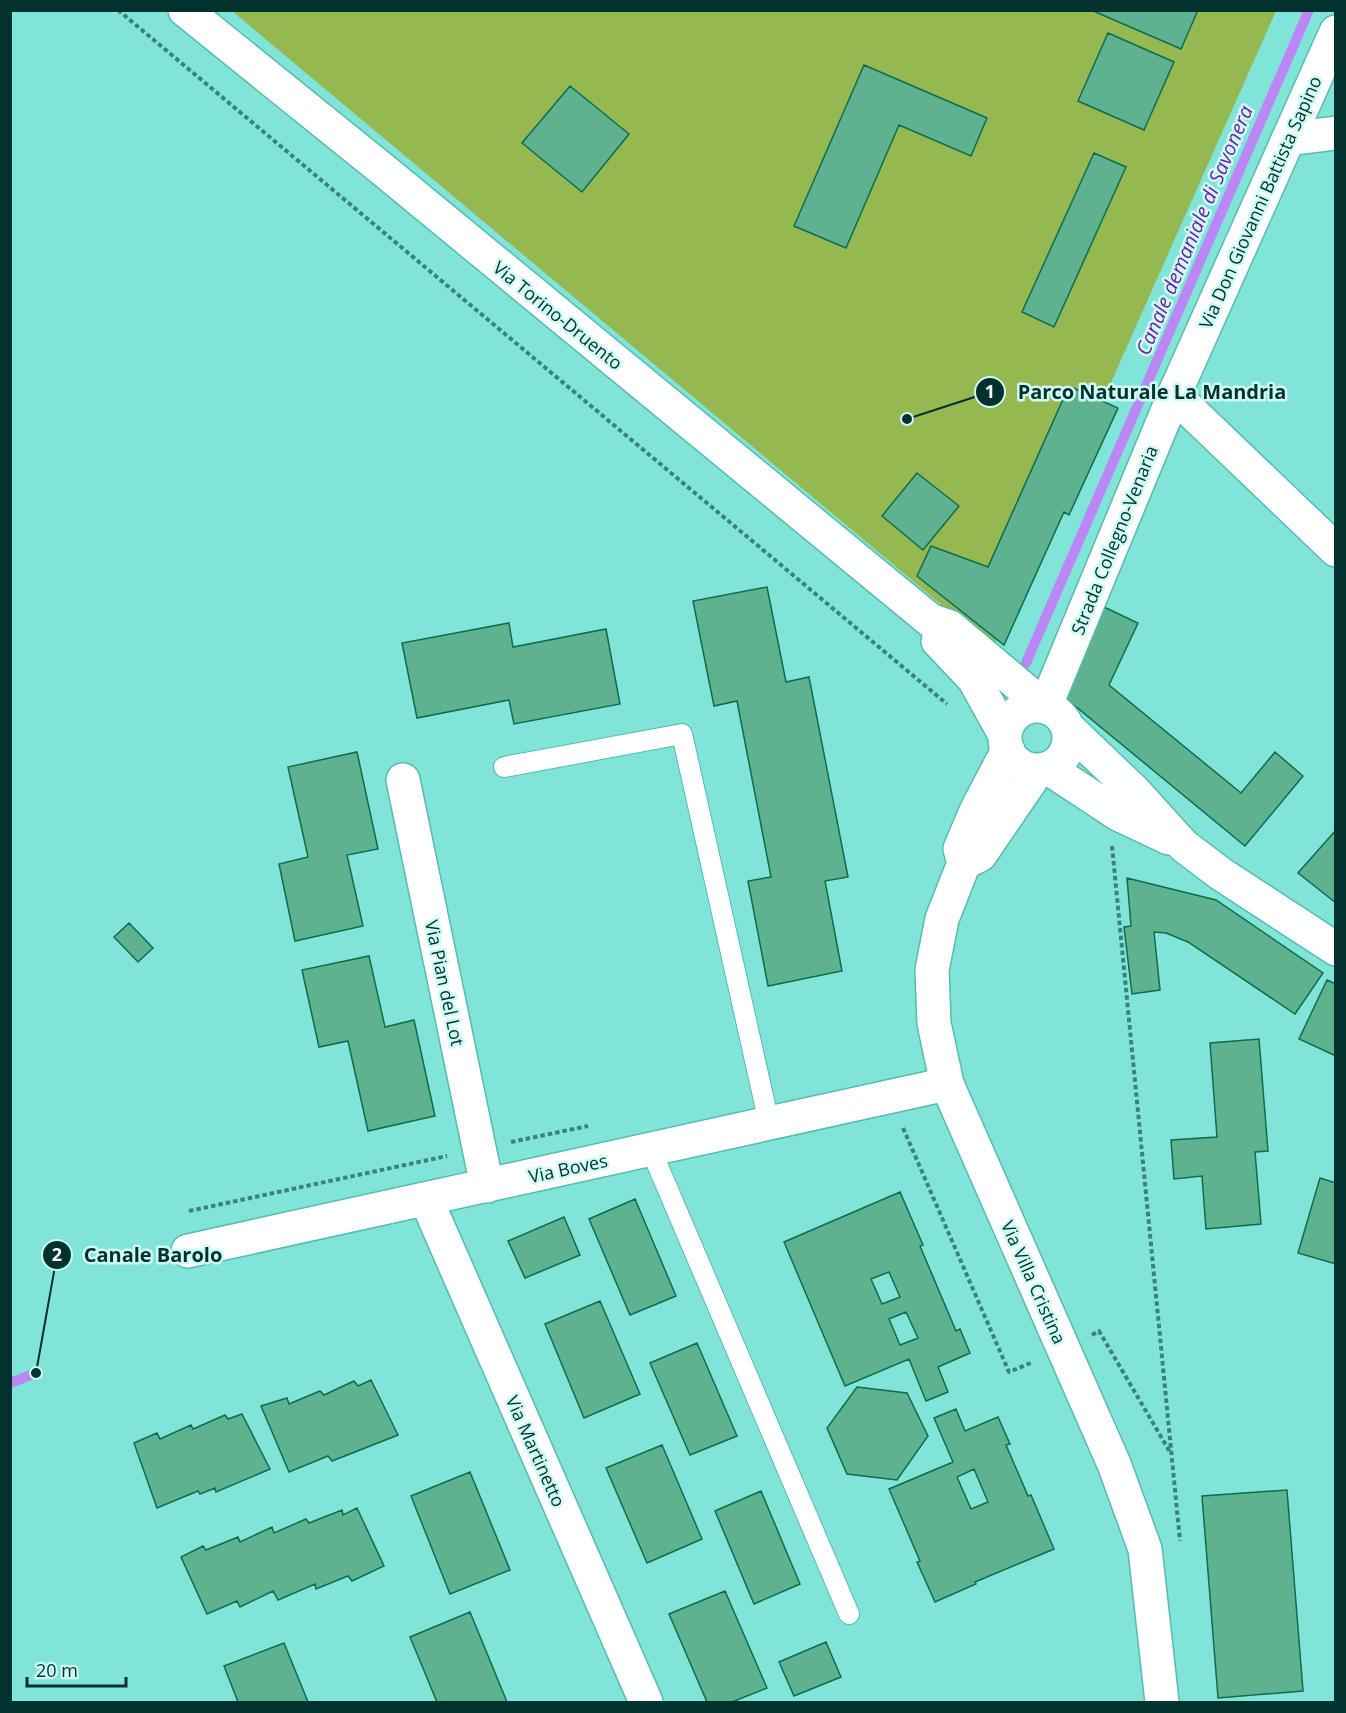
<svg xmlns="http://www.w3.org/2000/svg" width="1346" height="1713" viewBox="0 0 1346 1713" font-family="'Open Sans',sans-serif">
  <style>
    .green { fill: #96b850 }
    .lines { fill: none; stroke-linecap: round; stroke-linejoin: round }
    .stream { stroke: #bb86f5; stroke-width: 10 }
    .building { fill: #5eb28f; stroke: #0b6e4e; stroke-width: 1.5; fill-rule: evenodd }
    .lane-casing { stroke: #55bcaf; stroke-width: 22 }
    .street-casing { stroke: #55bcaf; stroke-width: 36 }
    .secondary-casing { stroke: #55bcaf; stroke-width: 36 }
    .path { stroke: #3b837a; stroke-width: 4; stroke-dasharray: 4.5 3; stroke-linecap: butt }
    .lane { stroke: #fff; stroke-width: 20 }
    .street { stroke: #fff; stroke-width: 33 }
    .secondary { stroke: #fff; stroke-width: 33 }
    .labels { text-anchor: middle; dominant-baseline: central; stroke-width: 5; stroke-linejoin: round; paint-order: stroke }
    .street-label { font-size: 18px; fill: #02322d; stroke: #cefcf5 }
    .water-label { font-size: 20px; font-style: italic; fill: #6b22a4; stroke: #cefcf5 }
    .leader { fill: none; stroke: #02322d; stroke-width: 2 }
    .callout-dot { fill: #02322d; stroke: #cefcf5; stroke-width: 2 }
    .mark-label { font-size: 18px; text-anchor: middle; font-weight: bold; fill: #fff }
    .callout-label { font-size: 20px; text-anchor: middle; font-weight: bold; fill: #02322d; stroke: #cefcf5; stroke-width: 5; stroke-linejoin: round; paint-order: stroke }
  </style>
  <rect width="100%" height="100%" fill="#80e5d8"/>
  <!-- green -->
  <path class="green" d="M232 11H1276L993 648Z"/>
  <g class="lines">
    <!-- stream -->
    <path class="stream" d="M1026 663 1309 10
      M10 1383 36 1373"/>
  </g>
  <!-- building -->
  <path class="building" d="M1091 10H1198L1181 49Z
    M1108 33 1174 62 1144 130 1078 101Z
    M864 65 987 118 971 156 899 125 846 248 794 226Z
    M570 86 629 134 582 192 522 143Z
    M1094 153 1126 167 1054 327 1022 312Z
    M1069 386 1118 408 1069 515 1064 512 1004 645 917 576 931 546 988 567Z
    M917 473 959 506 923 550 882 516Z
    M767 587 786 682 809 677 848 877 825 881 842 971 768 986 748 881 771 877 737 701 714 706 693 601Z
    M1104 607 1138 623 1109 685 1241 793 1275 752 1303 776 1245 846 1063 696Z
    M509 623 513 647 606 629 620 704 514 724 509 700 417 718 402 643Z
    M357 752 378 849 347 855 363 926 295 941 279 864 308 857 288 767Z
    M1336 830V903L1298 873Z
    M1127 878 1216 900 1323 973 1295 1014 1188 942 1166 933 1154 932 1160 990 1132 994 1124 927 1131 926Z
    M129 923 153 948 138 962 114 937Z
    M369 956 385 1027 414 1020 435 1116 368 1131 348 1041 319 1047 302 970Z
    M1327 980 1336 984V1056L1299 1039Z
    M1259 1039 1268 1151 1255 1152 1261 1224 1206 1229 1202 1176 1174 1179 1171 1140 1217 1137 1210 1043Z
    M1320 1178 1336 1183V1264L1298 1253Z
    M900 1192 923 1245 920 1246 956 1331 960 1329 970 1353 938 1367 948 1392 926 1401 909 1359 845 1386 784 1242ZM889 1272 900 1297 882 1304 871 1279ZM906 1312 918 1338 900 1345 889 1319Z
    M635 1199 676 1296 630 1315 589 1219Z
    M564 1217 580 1255 525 1278 508 1241Z
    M600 1301 640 1394 584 1418 545 1324Z
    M697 1343 737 1436 690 1455 650 1363Z
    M371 1380 398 1435 332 1461 328 1456 289 1472 261 1406 287 1398 289 1404 320 1391 324 1395 354 1381 358 1386Z
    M857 1387 907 1393 928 1436 897 1480 847 1474 827 1428Z
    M956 1409 965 1431 998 1417 1010 1444 1006 1445 1028 1496 1031 1495 1054 1549 975 1582 976 1584 935 1602 917 1562 920 1561 889 1489 953 1462 934 1418ZM974 1469 988 1502 971 1509 957 1477Z
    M242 1414 270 1469 216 1492 215 1488 200 1494 198 1491 157 1508 134 1443 157 1433 160 1439 191 1425 193 1429 225 1415 228 1419Z
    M662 1445 702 1539 647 1563 606 1468Z
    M470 1472 510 1570 450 1594 411 1496Z
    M1287 1490 1303 1691 1218 1698 1202 1496Z
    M761 1491 800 1584 754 1604 715 1511Z
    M357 1508 384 1566 352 1581 348 1576 316 1589 315 1584 278 1600 273 1591 240 1607 237 1601 207 1614 181 1557 203 1546 206 1550 238 1537 240 1542 272 1527 274 1533 306 1519 309 1523 342 1510 343 1515Z
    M725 1591 767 1688 732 1702H707L669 1614Z
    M470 1612 507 1702H437L410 1637Z
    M826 1642 841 1677 794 1696 779 1662Z
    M284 1643 308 1702H238L224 1666Z"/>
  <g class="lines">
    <defs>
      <path id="lane" d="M504 767 682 734 769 1123
        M651 1150 849 1614"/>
      <path id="street" d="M1288 139 1336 133
        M1174 395 1336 550
        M403 780 487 1186
        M426 1199 646 1702
        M188 1251 947 1084"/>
      <path id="secondary" d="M185 10 387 173 930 620 950 627 1045 707
        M938 641 974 679 1005 735
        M1005 738a32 32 0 1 1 64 0a32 32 0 1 1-64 0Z
        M1045 707 1174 395 1336 32
        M1067 727 1135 792 1184 846 1221 874 1336 949
        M1008 750 976 811 960 849 964 863 942 919 932 970 934 1023 947 1084 1114 1464 1145 1549 1162 1702
        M1048 768 1118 814 1169 838
        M964 863 980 855 1038 770"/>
    </defs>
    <!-- lane casing -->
    <use href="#lane" class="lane-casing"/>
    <!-- street casing -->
    <use href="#street" class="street-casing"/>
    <!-- secondary casing -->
    <use href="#secondary" class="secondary-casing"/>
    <!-- path -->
    <path class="path" d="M118 10 947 704
      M1112 846 1180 1541
      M903 1128 1009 1372 1033 1362
      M511 1142 588 1126
      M189 1211 447 1156
      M1092 1335 1099 1331 1170 1452"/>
    <!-- lane -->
    <use href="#lane" class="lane"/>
    <!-- street -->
    <use href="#street" class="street"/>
    <!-- secondary -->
    <use href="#secondary" class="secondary"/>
  </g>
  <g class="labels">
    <!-- street labels -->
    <g class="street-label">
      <text transform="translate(1260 202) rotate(-66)">Via Don Giovanni Battista Sapino</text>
      <text transform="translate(558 315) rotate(39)">Via Torino-Druento</text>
      <text transform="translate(1114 540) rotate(-68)">Strada Collegno-Venaria</text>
      <text transform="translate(445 983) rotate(78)">Via Pian del Lot</text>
      <text transform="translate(568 1168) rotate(-12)">Via Boves</text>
      <text transform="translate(1034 1282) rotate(66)">Via Villa Cristina</text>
      <text transform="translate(536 1451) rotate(66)">Via Martinetto</text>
    </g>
    <!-- water labels -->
    <g class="water-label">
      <text transform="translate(1194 230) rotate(-67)">Canale demaniale di Savonera</text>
    </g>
  </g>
  <!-- callouts -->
  <path class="leader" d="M907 419L990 392M36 1373L57 1255"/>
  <g class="callout-dot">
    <circle cx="907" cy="419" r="6"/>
    <circle cx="36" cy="1373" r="6"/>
    <circle cx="990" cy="392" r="15"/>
    <circle cx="57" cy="1255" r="15"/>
  </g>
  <g class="mark-label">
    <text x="990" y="398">1</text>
    <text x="57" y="1261">2</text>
  </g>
  <g class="callout-label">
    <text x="1152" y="399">Parco Naturale La Mandria</text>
    <text x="153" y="1262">Canale Barolo</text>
  </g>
  <!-- border -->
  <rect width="1346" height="1713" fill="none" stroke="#02322d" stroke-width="24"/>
  <!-- scale -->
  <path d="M27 1677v9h99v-9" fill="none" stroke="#02322d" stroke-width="3"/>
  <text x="36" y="1677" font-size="18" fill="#02322d" stroke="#cefcf5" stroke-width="4.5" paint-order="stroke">20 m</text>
</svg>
